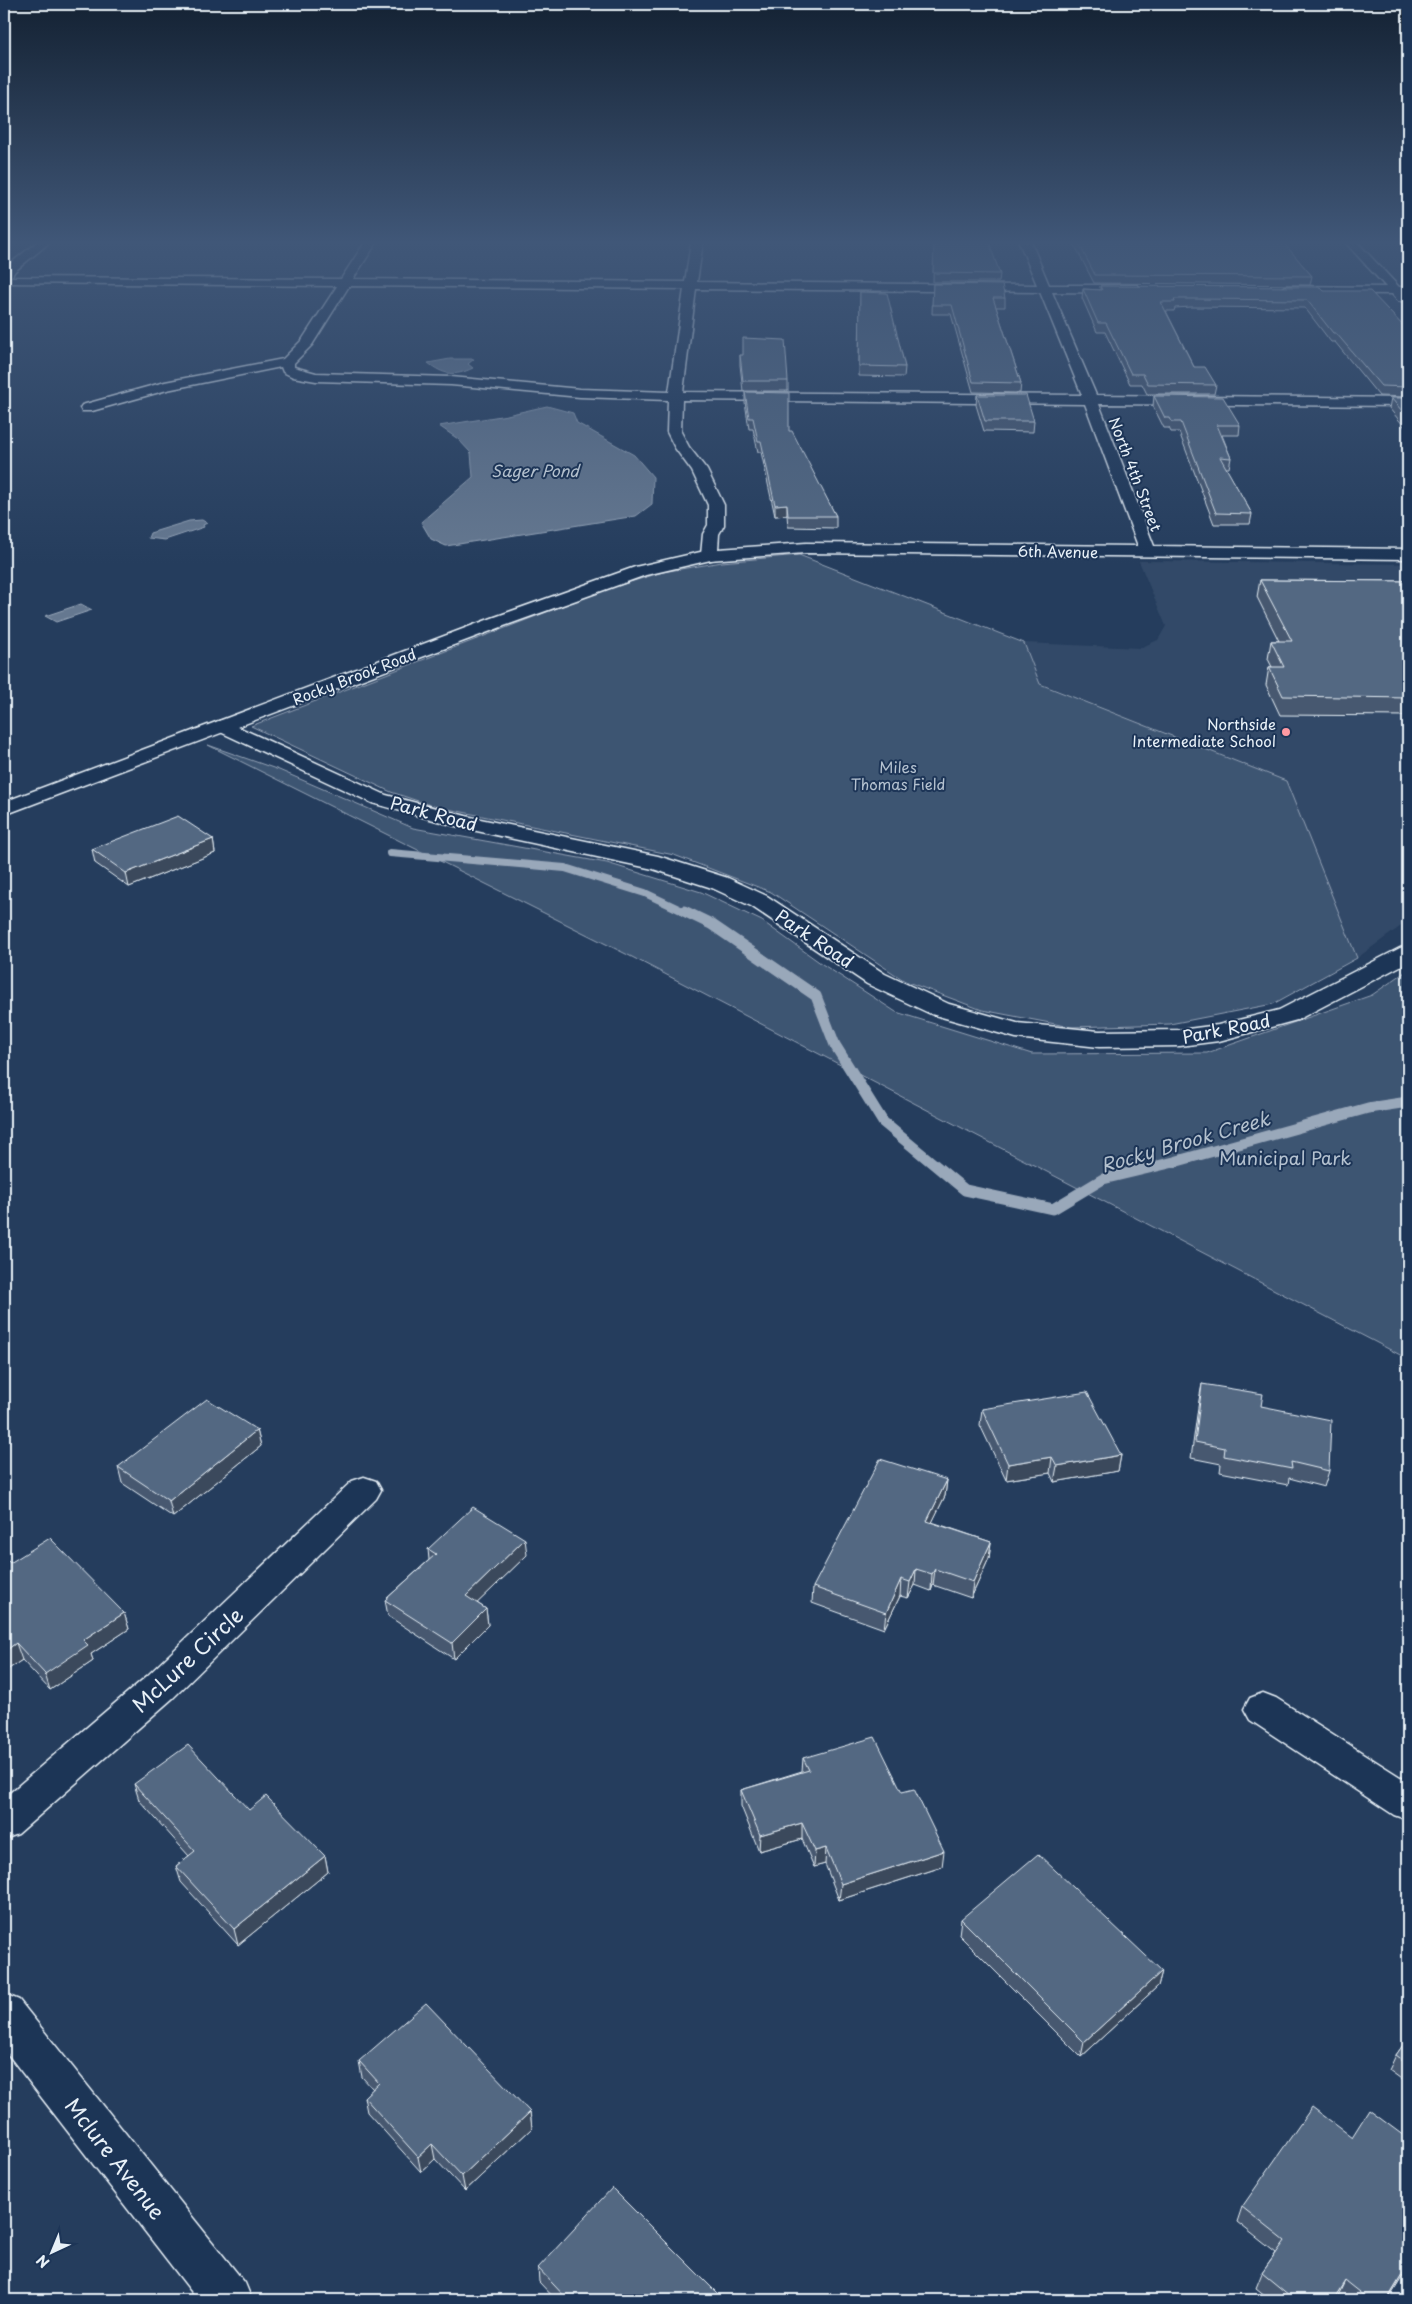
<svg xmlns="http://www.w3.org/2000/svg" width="1412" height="2304" viewBox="0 0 1412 2304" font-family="'Playpen Sans',sans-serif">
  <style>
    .built { fill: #334a68 }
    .green { fill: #3e5472; stroke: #93a2b5 }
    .water { fill: #657890; stroke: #99a8ba }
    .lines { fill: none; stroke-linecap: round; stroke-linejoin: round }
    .stream-far1 { stroke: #99a8ba; stroke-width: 8 }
    .stream { stroke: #99a8ba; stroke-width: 11 }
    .minor-casing { stroke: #e8f1f8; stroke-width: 3 }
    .tertiary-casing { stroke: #e8f1f8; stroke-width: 3 }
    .minor { fill: #1d3557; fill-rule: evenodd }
    .tertiary { fill: #1d3557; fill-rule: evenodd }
    .wall { fill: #475970; stroke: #e8f1f8 }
    .shaded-wall { fill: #3a485b; stroke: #e8f1f8 }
    .building { fill: #536782; stroke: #e8f1f8 }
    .poi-dot { fill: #ff9aa2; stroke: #1d3557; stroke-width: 2 }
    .labels { text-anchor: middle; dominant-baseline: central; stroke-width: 4; stroke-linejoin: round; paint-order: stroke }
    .far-street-label { font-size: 15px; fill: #e8f1f8; stroke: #1d3557 }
    .far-poi-label { font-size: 15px; fill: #e8f1f8; stroke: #1d3557; text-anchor: end }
    .far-park-label { font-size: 15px; fill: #b5c2d0; stroke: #1d3557 }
    .far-water-label { font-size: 16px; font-style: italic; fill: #b4c1ce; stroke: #1d3557 }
    .street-label { font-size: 18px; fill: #e8f1f8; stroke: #1d3557 }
    .park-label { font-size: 18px; fill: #b5c2d0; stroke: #1d3557 }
    .water-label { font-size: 19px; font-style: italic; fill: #b4c1ce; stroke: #1d3557 }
    .near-street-label { font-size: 21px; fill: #e8f1f8; stroke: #1d3557 }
  </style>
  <rect width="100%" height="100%" fill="#253d5d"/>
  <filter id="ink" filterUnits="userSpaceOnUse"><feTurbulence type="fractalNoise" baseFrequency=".02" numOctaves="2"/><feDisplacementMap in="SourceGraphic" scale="10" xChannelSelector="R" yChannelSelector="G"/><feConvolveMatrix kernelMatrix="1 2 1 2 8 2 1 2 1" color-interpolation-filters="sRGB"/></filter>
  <g filter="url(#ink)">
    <!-- built -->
    <path class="built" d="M1139 561 1408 564V921L1357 958 1286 781 1040 683 1024 643 1140 648 1158 640 1166 626Z"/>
    <!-- green -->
    <path class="green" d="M799 555 1024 643 1040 684 1286 781 1357 958 1273 1004 1170 1024 1071 1027 982 1010 905 981 771 892 674 855 433 806 391 792 251 726 604 590 663 572 722 562Z
      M208 745 279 770 413 828 607 863 701 892 762 921 822 964 896 1012 1032 1054 1207 1053 1372 995 1408 970V1359L632 957Z"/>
    <!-- water -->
    <path class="water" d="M450 359H474L468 364 473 368C454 377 444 375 428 363Z
      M547 406 573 413 577 423 634 455 653 477 652 504 636 516 446 546 431 539 421 522 473 477 471 453 458 439 439 426 507 415Z
      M202 520 207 523 203 525 204 527 165 540 148 538 150 533 189 521Z
      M81 604 92 610 56 622 45 616Z"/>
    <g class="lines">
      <!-- stream-far1 -->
      <path class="stream-far1" d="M390 853 565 868 645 893 687 913"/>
      <!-- stream -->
      <path class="stream" d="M684 911 711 924 816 996 835 1045 883 1122 965 1190 1053 1209 1103 1179 1174 1162 1368 1108 1408 1102"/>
      <defs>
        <path id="minor" d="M37 242H50L15 271 11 277 341 279 365 242H377L353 279 685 282 691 242H703L697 282 1037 285 1019 242H1031L1049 285H1137L1143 289 1137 293 1052 292 1096 395 1408 398V406L1099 404 1154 546 1408 549V559L806 553 709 560 703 559 701 555 703 534 708 525V505L692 471 675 448 667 432 668 400 580 397 451 385 316 381 293 377 283 372 281 367 167 390 92 411H82L80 408 82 405 165 382 283 359 302 340 337 286 4 283V270L6 267ZM349 286 684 289 669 392 580 389 451 377 316 373 294 367V363L312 345ZM696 289 1040 292 1082 395 683 392ZM682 400 1085 404 1138 546 806 543 718 549 719 534 724 525V505L707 470 689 447 681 432Z
          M1345 242H1357L1399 287H1408V295H1406L1408 298 1406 301H1398L1392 294 1281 293 1279 290 1285 286 1386 287Z
          M223 720 386 795 466 816 658 856 728 878 767 896 885 974 949 1004 1017 1023 1099 1031 1180 1030 1218 1025 1279 1010 1400 948 1408 946V962L1297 1020 1219 1041 1180 1046 1099 1047 1016 1038 931 1014 867 984 751 906 712 888 653 869 463 828 372 803 216 730 213 726 216 722Z
          M364 1477 376 1481 381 1490 376 1499 173 1698 18 1834 4 1839V1798L147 1676 352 1481Z
          M1263 1693 1276 1698 1408 1782V1820L1394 1815 1250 1720 1244 1709 1250 1698Z
          M4 1994 19 2000 245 2283 252 2300H198L4 2049Z"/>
        <path id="tertiary" d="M709 550 715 551 717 555 715 559 646 575 504 626 4 815V802L492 618 635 567Z"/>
      </defs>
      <!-- minor casing -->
      <use href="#minor" class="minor-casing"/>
      <!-- tertiary casing -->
      <use href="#tertiary" class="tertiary-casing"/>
      <!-- minor -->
      <use href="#minor" class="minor"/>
      <!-- tertiary -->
      <use href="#tertiary" class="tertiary"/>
    </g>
    <!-- wall -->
    <path class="wall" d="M934 242 1000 274 999 282H933Z
      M1073 242H1283L1312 276 1310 285 1094 283Z
      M933 284 1005 298V307H996L1021 383 1020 393 973 392 951 314H932Z
      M1100 286 1324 291 1408 331V397L1379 396 1335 342H1331L1305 308 1191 307 1175 308 1174 311H1166L1194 367 1216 385 1214 394H1147L1142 384H1130L1105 332H1097L1082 298 1083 289 1100 290Z
      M860 292 905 367 904 377 859 376Z
      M740 355 788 381V391H743L740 365Z
      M745 392 789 431 836 516V528L788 527 787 515 775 516 761 452H758L753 429H749L745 402Z
      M977 395 1034 421 1033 432 984 431 976 405Z
      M1154 396 1240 425 1239 435H1222L1231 458 1229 468H1226L1252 514 1250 524H1214L1179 432H1171L1169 428H1164L1153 406Z
      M1391 398H1408V431L1389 408Z
      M1260 580 1408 581V716L1280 715 1266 685 1269 667H1272L1268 659 1271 641H1279L1257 597Z
      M213 839 215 853 129 887 95 863 92 849Z
      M1202 1384 1261 1406 1329 1471 1324 1487 1289 1478 1288 1485 1220 1472 1221 1464 1191 1458 1199 1400Z
      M982 1409 1121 1455 1118 1471 1054 1482 1050 1473 1006 1480 980 1425Z
      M257 1430 261 1446 173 1517 122 1483 118 1467Z
      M947 1480 945 1496 932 1522 991 1542 989 1558 971 1598 933 1585 931 1591 915 1585 908 1598 900 1596 884 1629 812 1603 813 1587Z
      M428 1549 527 1555 477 1603 486 1609 488 1625 454 1659 388 1616 385 1600 429 1560Z
      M4 1557 10 1563 124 1613 129 1629 91 1654 93 1661 50 1690 22 1660 4 1672Z
      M803 1758 902 1792 942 1867 839 1900 825 1864 814 1867 802 1839 759 1851 741 1806V1790L802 1771Z
      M134 1784 249 1810 325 1856 328 1872 238 1945 181 1882 176 1866 189 1856 139 1800Z
      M961 1919 1162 1971 1158 1986 1081 2057 959 1935Z
      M1408 2038V2084L1389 2070 1396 2055Z
      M359 2061 530 2112 532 2128 465 2191 435 2159 421 2172 367 2112 364 2097 373 2089 362 2077Z
      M1352 2137 1408 2139V2268L1388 2300H1345L1339 2295 1336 2300H1271L1256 2288 1262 2273 1276 2253 1237 2222 1242 2207Z
      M538 2268 724 2300H556L539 2282Z"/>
    <!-- shaded-wall -->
    <path class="shaded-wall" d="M787 504V515L775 516V505Z
      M213 839 215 853 129 887 126 873Z
      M257 1430 261 1446 173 1517 169 1501Z
      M1121 1455 1118 1471 1054 1482 1057 1466Z
      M1052 1457 1050 1473 1006 1480 1008 1464Z
      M947 1480 945 1496 925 1537 927 1521Z
      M525 1539 527 1555 468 1612 466 1596Z
      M991 1542 989 1558 971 1598 973 1582Z
      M916 1569 915 1585 908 1598 910 1582Z
      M935 1569 933 1585 931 1591 932 1574Z
      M901 1579 900 1596 884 1629 886 1613Z
      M486 1609 488 1625 454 1659 452 1643Z
      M124 1613 129 1629 91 1654 93 1661 50 1690 45 1674 83 1640Z
      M16 1643 22 1660 4 1672V1652Z
      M802 1823V1839L759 1851 760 1835Z
      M826 1848 825 1864 814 1867 815 1851Z
      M944 1851 942 1867 839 1900 841 1884Z
      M325 1856 328 1872 238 1945 234 1929Z
      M1162 1971 1158 1986 1081 2057 1084 2042Z
      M530 2112 532 2128 465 2191 462 2176Z
      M432 2144 435 2159 421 2172 418 2157Z
      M1408 2265V2268L1388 2300H1387Z
      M1345 2281 1336 2300H1333Z"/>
    <!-- building -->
    <path class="building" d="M934 242H989L1000 274 933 273Z
      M1078 242H1283L1312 276 1095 275Z
      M933 284 1002 285 1005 298H993L1021 383 973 382 952 305H932Z
      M1100 286 1320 287 1324 291H1370L1408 331V387L1381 386 1336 333H1333L1307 300 1192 299H1174L1175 302H1161L1194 367H1205L1216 385 1148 384 1143 374H1131L1106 323H1098L1083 289 1102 290Z
      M860 292 887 293 905 367 859 366Z
      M743 338 785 340 788 381H743L740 355H743Z
      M745 392 789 393V431H792L836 516H788L787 504 775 505 761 441H758L753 418H749Z
      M977 395H1026L1034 421H985Z
      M1154 396 1223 397 1240 425H1217L1231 458 1220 457 1252 514 1216 513 1181 422H1172L1170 418H1165Z
      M1391 398H1408V418Z
      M1260 580 1408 581V698L1283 696 1269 667H1284L1271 641H1292Z
      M178 816 213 839 126 873 92 849Z
      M1202 1384 1263 1394 1261 1406 1331 1420 1329 1471 1291 1462 1292 1469 1224 1456 1225 1448 1195 1442Z
      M1087 1392 1121 1455 1057 1466 1052 1457 1008 1464 982 1409Z
      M207 1399 257 1430 169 1501 118 1467Z
      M880 1459 947 1480 927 1521 991 1542 973 1582 935 1569 932 1574 916 1569 910 1582 901 1579 886 1613 813 1587Z
      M473 1507 525 1539 466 1596 486 1609 452 1643 385 1600 436 1554 428 1549Z
      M50 1538 124 1613 83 1640 88 1645 45 1674 16 1643 4 1652V1557L10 1563Z
      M875 1737 902 1792 914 1789 944 1851 841 1884 826 1848 815 1851 802 1823 760 1835 741 1790 809 1770 803 1758Z
      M188 1745 249 1810 266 1796 325 1856 234 1929 176 1866 195 1851 134 1784Z
      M1038 1854 1162 1971 1084 2042 961 1919Z
      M426 2003 530 2112 462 2176 432 2144 418 2157 364 2097 379 2083 359 2061Z
      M1408 2038V2064L1396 2055Z
      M1312 2107 1352 2137 1369 2110 1408 2139V2265L1387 2300H1369L1345 2281 1333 2300H1295L1262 2273 1285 2241 1242 2207Z
      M612 2188 724 2300H568L538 2268Z"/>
  </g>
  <!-- sky -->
  <linearGradient id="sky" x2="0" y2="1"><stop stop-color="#142233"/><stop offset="0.43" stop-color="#405778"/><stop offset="1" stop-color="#405778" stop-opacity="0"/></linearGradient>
  <rect width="1412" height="564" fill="url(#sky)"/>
  <!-- markers -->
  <circle class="poi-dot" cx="1286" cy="732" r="5"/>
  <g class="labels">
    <!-- far-street labels -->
    <g class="far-street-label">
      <text transform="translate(1136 474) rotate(69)">North 4th Street</text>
      <text transform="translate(1058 551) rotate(1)">6th Avenue</text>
      <text transform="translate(354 676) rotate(-21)">Rocky Brook Road</text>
    </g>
    <!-- far-poi labels -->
    <g class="far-poi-label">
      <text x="1276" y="723">Northside<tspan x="1276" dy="17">Intermediate School</tspan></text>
    </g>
    <!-- far-park labels -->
    <g class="far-park-label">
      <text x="898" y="766">Miles<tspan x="898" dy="17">Thomas Field</tspan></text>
    </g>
    <!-- far-water labels -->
    <g class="far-water-label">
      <text x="535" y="470">Sager Pond</text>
    </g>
    <!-- street labels -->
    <g class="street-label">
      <text transform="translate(434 813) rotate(15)">Park Road</text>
      <text transform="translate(815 938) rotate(34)">Park Road</text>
      <text transform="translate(1226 1028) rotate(-11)">Park Road</text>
    </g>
    <!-- park labels -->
    <g class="park-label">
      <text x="1285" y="1157">Municipal Park</text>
    </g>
    <!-- water labels -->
    <g class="water-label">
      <text transform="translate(1185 1141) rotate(-16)">Rocky Brook Creek</text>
    </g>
    <!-- near-street labels -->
    <g class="near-street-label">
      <text transform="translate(187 1659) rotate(-43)">McLure Circle</text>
      <text transform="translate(116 2158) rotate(52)">Mclure Avenue</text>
    </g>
  </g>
  <!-- margin -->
  <rect width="1412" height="2304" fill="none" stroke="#1d3557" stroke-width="20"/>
  <rect x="10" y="10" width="1392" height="2284" fill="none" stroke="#e8f1f8" stroke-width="2" filter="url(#ink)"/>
  <!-- north arrow -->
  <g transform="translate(52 2252) rotate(224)" stroke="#1d3557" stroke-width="4" paint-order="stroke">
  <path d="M0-4L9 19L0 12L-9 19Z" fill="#e8f1f8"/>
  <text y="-8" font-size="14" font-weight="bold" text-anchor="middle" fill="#e8f1f8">N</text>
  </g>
</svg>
